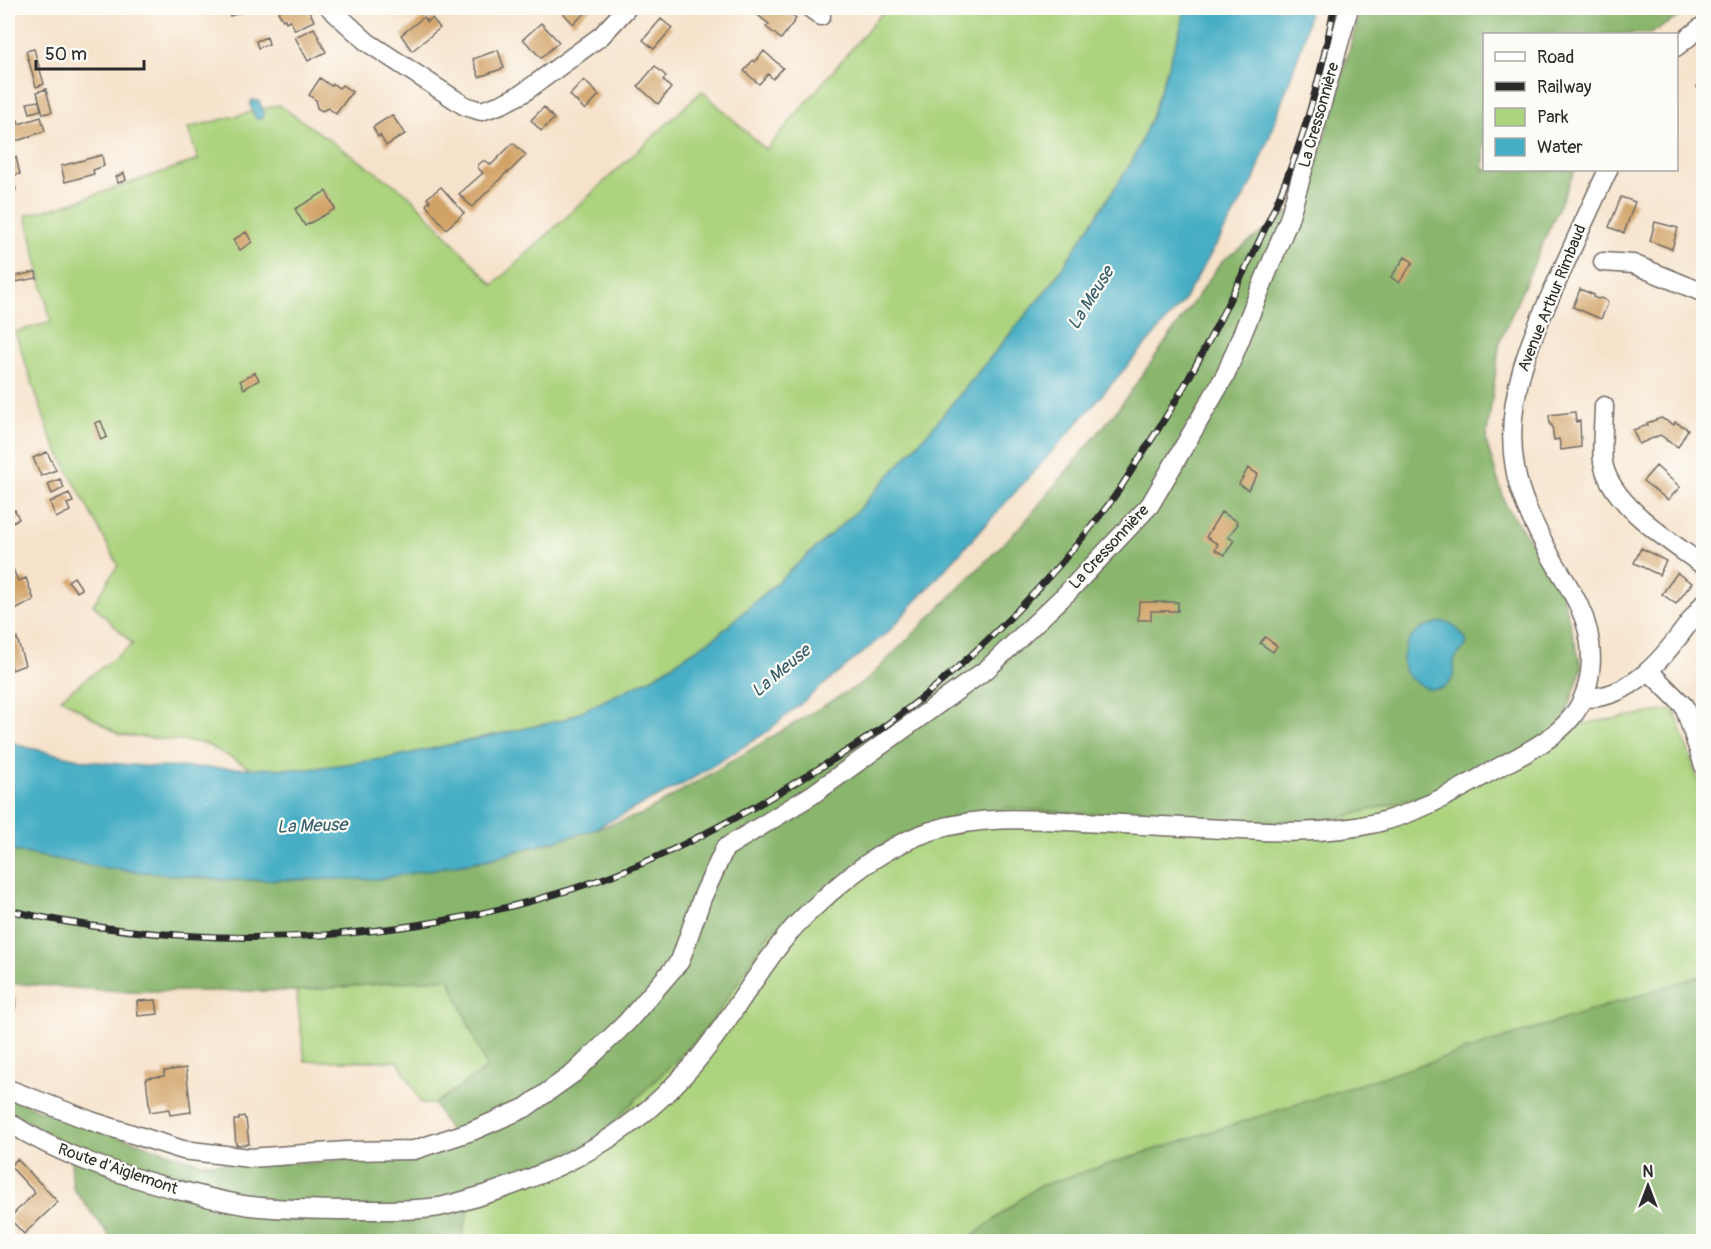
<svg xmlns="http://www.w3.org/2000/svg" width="1711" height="1249" viewBox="0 0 1711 1249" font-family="Pangolin,sans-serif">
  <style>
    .green { fill: #acd37e; stroke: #6c7f54; stroke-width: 1.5 }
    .forest { fill: #89b56d; stroke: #5a704c; stroke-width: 1.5 }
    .water { fill: #46aec5; stroke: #386c78; stroke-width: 1.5 }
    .building { fill: #d1a266 }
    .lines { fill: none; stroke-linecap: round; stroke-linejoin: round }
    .minor-casing { stroke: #726b63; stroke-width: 21 }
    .minor { stroke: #fff; stroke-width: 18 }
    .rail-casing { stroke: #2b2b2b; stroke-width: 7 }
    .rail { stroke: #fdfcf7; stroke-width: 4.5; stroke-dasharray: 14; stroke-linecap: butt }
    .labels { text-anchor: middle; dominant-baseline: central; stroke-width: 4.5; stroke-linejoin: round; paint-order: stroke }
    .street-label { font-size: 16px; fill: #2b2b2b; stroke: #fdfcf7 }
    .water-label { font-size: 18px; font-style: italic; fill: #365f69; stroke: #fdfcf7 }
  </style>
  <rect width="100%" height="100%" fill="#fdfcf7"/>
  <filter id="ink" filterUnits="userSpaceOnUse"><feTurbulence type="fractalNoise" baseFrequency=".0167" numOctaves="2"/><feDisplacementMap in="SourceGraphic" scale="12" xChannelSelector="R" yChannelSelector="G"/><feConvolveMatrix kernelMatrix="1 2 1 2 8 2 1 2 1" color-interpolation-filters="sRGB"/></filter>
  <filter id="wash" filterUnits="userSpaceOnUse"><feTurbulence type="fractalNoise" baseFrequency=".008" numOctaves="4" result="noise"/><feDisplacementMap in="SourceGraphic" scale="24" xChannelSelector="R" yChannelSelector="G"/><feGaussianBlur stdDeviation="1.35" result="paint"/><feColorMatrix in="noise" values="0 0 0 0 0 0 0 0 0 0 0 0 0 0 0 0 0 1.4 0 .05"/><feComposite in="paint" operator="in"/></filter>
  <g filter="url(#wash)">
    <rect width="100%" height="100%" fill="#f6e2ca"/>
    <!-- green -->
    <path class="green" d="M886 8H1185L1181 27 1151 118 1132 162 1053 282 932 428 858 510 717 636 652 678 563 720 389 758 309 769H252L204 743 120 735 61 698 133 644 93 605 118 565 51 438 15 332 51 322 26 215 62 206 198 160 188 128 279 105 409 195 493 285 702 91 766 150Z
      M1674 709 1703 794V975L1037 1187 966 1241 461 1242 472 1193 708 1028 770 932 883 848 1007 808 1178 820 1562 727Z
      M449 978 488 1069 434 1104H422L398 1061H305L296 991Z"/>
    <!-- forest -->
    <path class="forest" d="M1361 8H1693L1650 34H1484V170H1575L1500 341 1486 441 1506 506 1559 583 1582 668 1562 727 1462 785 1321 823 1178 820 1007 808 883 848 770 932 708 1028 594 1141 472 1193 461 1242H190L180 1237 179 1241H107L109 1235 73 1188 70 1147 8 1109V1096L38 1110 201 1163H314L458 1146 434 1104 487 1068 449 978 296 991H120L8 983V850L104 868 225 880 378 879 486 860 590 831 643 814 867 680 1023 524 1122 404 1222 261 1307 200Z
      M1703 975V1241H966L1037 1187Z"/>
    <!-- water -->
    <path class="water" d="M1185 8H1310L1303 42 1254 180 1182 303 1068 434 889 631 764 734 685 783 590 831 485 860 378 879 225 880 104 868 8 850V740L21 746 88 761 154 767 309 769 389 758 563 720 652 678 717 636 858 510 932 428 1053 282 1132 162 1151 118 1181 27Z
      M252 100 259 101 264 113 263 118 257 119 255 117 250 105Z
      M1446 622C1452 623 1456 628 1460 632 1477 648 1456 649 1454 662 1454 666 1455 669 1454 672 1452 686 1439 692 1426 688 1420 686 1415 681 1410 678 1404 674 1404 669 1403 662 1403 637 1423 623 1446 622Z"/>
    <g id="blocks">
      <!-- building -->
      <path class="building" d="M226 8H253L230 16Z
        M279 8H303L304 9 308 8 314 21 295 30 290 20 286 22 285 19 283 20 278 12 280 11Z
        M559 8H591L573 24Z
        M765 8H782L796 19 781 39 766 27 769 24 759 16Z
        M11 10 13 21 8 23V11Z
        M424 17 427 22 432 18 440 28 412 51 401 35Z
        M661 19 672 28 654 49 643 40Z
        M541 23 559 42 541 58 523 39Z
        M314 28 326 52 308 61 295 37Z
        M267 37 269 44 258 48 256 41Z
        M34 49 44 84 36 87 26 51Z
        M498 50 504 68 479 77 473 59Z
        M764 51 783 68 773 79 768 74 759 84 744 71 753 60 755 62Z
        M1703 65H1704V91L1698 89 1697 87Z
        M655 66 666 76 663 80 671 88 658 104 638 86Z
        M320 78 331 86 333 84 339 88 342 85 352 92 336 114 328 108 322 111 317 108 316 103 317 101 309 95Z
        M584 80 599 95 585 110 570 95Z
        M46 89 52 112 43 114 37 92Z
        M39 101 41 110 30 113 27 103Z
        M544 107 554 119 541 131 531 120Z
        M392 115 405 134 386 146 380 135 378 137 373 127Z
        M41 117 45 131 20 140H14L11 122 18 120 19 124Z
        M8 130 13 148 8 149Z
        M513 143 526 155 508 173 507 172 472 207 459 194 483 173 478 168V165L483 161H486L491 165Z
        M102 155 104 166 93 170 94 174 65 182 61 166Z
        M16 157 20 174 12 176 16 190 8 192V159Z
        M124 173 126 180 118 183 116 177Z
        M441 187 464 213 446 229 426 205 430 201 427 198Z
        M326 191 335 209 305 226 295 209Z
        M1621 197 1635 202 1624 233 1609 227Z
        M1655 222 1678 228 1672 249 1650 241Z
        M246 232 252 242 240 250 233 240Z
        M1405 257 1413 262 1399 283 1391 277Z
        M36 272 37 278 15 282V276Z
        M1580 289 1594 295 1593 297 1598 299 1601 298 1607 301 1608 303 1601 319 1573 307Z
        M8 353 12 369 8 370Z
        M255 372 259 380 244 389 240 381Z
        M1575 412 1576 422 1580 421 1581 447 1561 450 1559 439 1554 440 1552 425H1550L1549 415Z
        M1661 418 1674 425 1675 422 1688 429 1678 447 1666 440V439L1660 435 1639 444 1633 430 1648 425 1647 423Z
        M101 421 107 437 101 440 95 423Z
        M47 452 56 470 41 476 33 458Z
        M1656 466 1680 487 1668 500 1643 481Z
        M1248 468 1258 474 1248 490 1239 484Z
        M60 479 64 488 52 494 48 484Z
        M69 493 73 502 67 504 70 511 56 518 50 502Z
        M8 504 10 512 15 510 19 519 8 524Z
        M1221 512 1237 521 1236 523 1238 524 1228 537 1234 540 1225 555 1215 550 1218 544 1206 537Z
        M8 543 13 557 9 559 18 581 26 578 34 600 10 613 8 607Z
        M1641 548 1666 561 1659 575 1634 563Z
        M1677 573 1692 583 1676 604 1662 594Z
        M74 577 82 589 77 592 68 581Z
        M1139 602H1178V611H1151V620H1138Z
        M1265 637 1277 646 1273 652 1260 643Z
        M17 638 25 665 12 670 8 655V642Z
        M8 998 16 999 15 1009 8 1008Z
        M156 1000 158 1014 138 1016 137 1001Z
        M186 1068 191 1112 170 1115 169 1109 150 1112 146 1078 164 1076V1071Z
        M244 1116 245 1119H246L249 1144 236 1145 234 1120H239V1117Z
        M17 1159 58 1202 24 1234 9 1218 35 1193 10 1166Z"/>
    </g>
  </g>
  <g filter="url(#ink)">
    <use href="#blocks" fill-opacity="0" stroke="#726b63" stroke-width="1.5"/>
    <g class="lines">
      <defs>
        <path id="minor" d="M330 8 367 42 465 106 481 111 502 104 523 93 601 36 627 8
          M810 8 821 16
          M1676 47 1704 25
          M1603 262 1633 264 1704 293
          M1604 406C1604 421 1601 447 1603 462 1609 503 1671 542 1704 566
          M1649 671 1684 706 1704 766
          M1584 698C1640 699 1673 643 1704 603
          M8 1089 91 1121 183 1150 250 1158 346 1151 414 1150 472 1131 525 1108 574 1073 627 1022 680 961 702 898 725 848 812 795 987 669 1067 593 1150 505 1226 374 1289 219 1349 8
          M8 1122C61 1156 121 1175 182 1191 204 1196 228 1203 251 1206 286 1210 322 1210 357 1210 384 1210 412 1211 439 1207 458 1203 477 1197 496 1191 577 1163 635 1131 692 1066 728 1025 754 975 789 933 801 918 817 905 831 892 861 866 892 844 931 831 980 815 1031 819 1082 822 1129 824 1176 827 1223 829 1274 832 1326 835 1376 823 1414 814 1450 795 1483 776 1511 760 1551 743 1571 718 1596 687 1596 641 1579 606 1571 589 1560 572 1550 555 1536 528 1520 499 1515 468 1502 397 1535 329 1564 266 1578 234 1593 202 1608 170"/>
      </defs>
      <!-- minor casing -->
      <use href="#minor" class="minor-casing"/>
      <!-- minor -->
      <use href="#minor" class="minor"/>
      <defs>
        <path id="rail" d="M8 910C209 957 443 944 636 866 694 842 749 811 803 778 828 763 854 747 879 730 963 671 1048 585 1109 504 1122 487 1132 469 1144 451 1157 431 1170 411 1182 390 1197 364 1211 337 1224 311 1243 273 1263 236 1279 197 1305 137 1322 72 1334 8"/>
      </defs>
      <!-- rail casing -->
      <use href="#rail" class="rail-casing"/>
      <!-- rail -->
      <use href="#rail" class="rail"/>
    </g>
  </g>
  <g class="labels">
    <!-- street labels -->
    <g class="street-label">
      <text transform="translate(1319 115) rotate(-74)">La Cressonnière</text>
      <text transform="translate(1552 298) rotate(-68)">Avenue Arthur Rimbaud</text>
      <text transform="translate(1109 547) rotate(-47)">La Cressonnière</text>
      <text transform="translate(118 1169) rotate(19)">Route d'Aiglemont</text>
    </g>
    <!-- water labels -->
    <g class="water-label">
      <text transform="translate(1091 298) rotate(-58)">La Meuse</text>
      <text transform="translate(781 671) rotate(-40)">La Meuse</text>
      <text transform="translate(312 826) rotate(-2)">La Meuse</text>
    </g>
  </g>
  <!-- margin -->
  <rect width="1711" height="1249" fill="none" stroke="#fdfcf7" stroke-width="30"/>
  <!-- legend -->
  <rect x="1483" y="33" width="195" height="138" fill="#fdfcf7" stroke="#a9a8a5" stroke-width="1.5"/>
  <rect x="1495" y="52" width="30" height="9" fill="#ffffff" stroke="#a9a8a5" stroke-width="1.5"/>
  <text x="1537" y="63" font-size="18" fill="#2b2b2b">Road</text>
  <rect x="1495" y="82" width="30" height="9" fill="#2b2b2b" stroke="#a9a8a5" stroke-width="1.5"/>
  <text x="1537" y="93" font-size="18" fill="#2b2b2b">Railway</text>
  <rect x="1495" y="108" width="30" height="18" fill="#acd37e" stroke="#a9a8a5" stroke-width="1.5"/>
  <text x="1537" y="123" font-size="18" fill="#2b2b2b">Park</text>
  <rect x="1495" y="138" width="30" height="18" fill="#46aec5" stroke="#a9a8a5" stroke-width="1.5"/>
  <text x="1537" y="153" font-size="18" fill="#2b2b2b">Water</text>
  <!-- north arrow -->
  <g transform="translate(1648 1186)" stroke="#fdfcf7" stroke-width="4.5" paint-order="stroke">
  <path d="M0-4.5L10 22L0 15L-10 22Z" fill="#2b2b2b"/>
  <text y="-9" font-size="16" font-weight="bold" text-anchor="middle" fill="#2b2b2b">N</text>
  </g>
  <!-- scale -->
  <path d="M36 60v9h108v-9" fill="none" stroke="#2b2b2b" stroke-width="3"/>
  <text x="45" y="60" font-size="18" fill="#2b2b2b" stroke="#fdfcf7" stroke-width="4.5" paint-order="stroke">50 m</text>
</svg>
